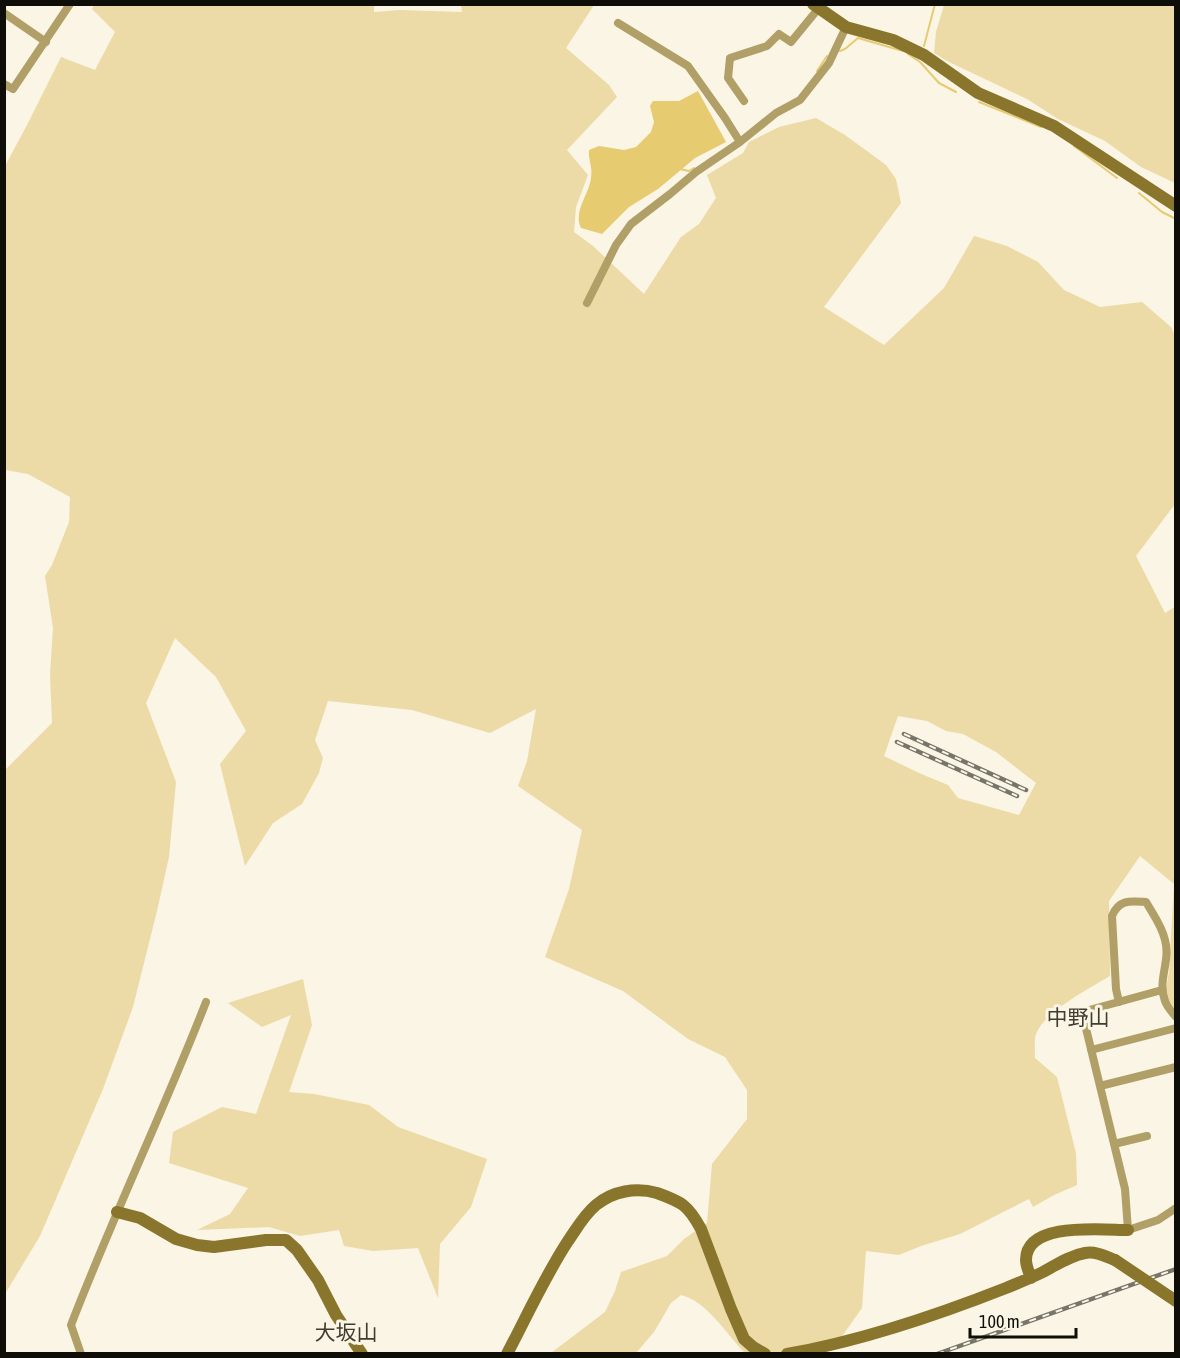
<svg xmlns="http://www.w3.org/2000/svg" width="1180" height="1358" viewBox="0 0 1180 1358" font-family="'Asap Condensed','Noto Sans JP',sans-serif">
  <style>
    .green { fill: #ecdba6; fill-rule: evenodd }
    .water { fill: #e6cb71 }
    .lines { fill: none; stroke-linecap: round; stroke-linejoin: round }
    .stream { stroke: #e6cb71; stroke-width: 2 }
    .street { stroke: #b09f66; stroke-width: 8 }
    .secondary { stroke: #8a752d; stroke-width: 12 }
    .rail-casing { stroke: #77756a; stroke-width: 4.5 }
    .rail { stroke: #faf5e4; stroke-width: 2; stroke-dasharray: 7; stroke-linecap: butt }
    .secondary-bridge { stroke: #8a752d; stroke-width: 12 }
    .labels { text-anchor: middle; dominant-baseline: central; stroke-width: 6; stroke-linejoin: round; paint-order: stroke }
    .quarter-label { font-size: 21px; fill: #403c2f; stroke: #faf5e4 }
  </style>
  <rect width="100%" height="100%" fill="#faf5e4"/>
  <!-- green -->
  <path class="green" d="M374 4V12L400 10 462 12 461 5H594L566 48 609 85 617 97 567 150 588 175 576 207 574 232 593 246 644 294 681 237 699 224 716 198 707 175 743 153 749 142 779 127 816 118 845 135 886 165 896 179 901 203 824 307 884 345 944 288 974 236 1007 246 1038 262 1064 290 1100 307 1142 302 1171 327 1176 337 1175 504 1136 556 1165 613 1175 607V1009L1165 996 1169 972 1174 884 1140 856 1109 901 1110 976C1090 988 1044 1012 1036 1034 1034 1041 1035 1050 1035 1058L1057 1077 1076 1153 1077 1185 1054 1195 1033 1207 1029 1199 960 1234 921 1246 899 1255 866 1251 862 1308 833 1349 820 1353H745C727 1335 707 1301 681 1295L671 1303 654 1332 636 1353H551L605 1312 615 1291 621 1272 667 1256 684 1239 707 1223 712 1164 747 1119V1090L725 1057 688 1039 623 991 545 957 569 889 582 830 518 786 527 761 536 709 490 733 412 710 328 701 315 740 323 758 319 773 302 804 273 823 245 866 220 764 246 731 216 677 175 638 146 703 176 782 169 857 157 911 133 1007 103 1089 40 1236 5 1294V770L52 723 50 674 53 628 45 576 52 565 69 522 70 497 28 474 5 470V166L27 125 61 57 95 70 115 32 92 9 94 5ZM898 716 927 721 946 731 963 734 996 752 1036 783 1019 815 958 798 948 785 919 773 884 756Z
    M944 5H1175V183L1141 167 1105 141 1058 119 1027 99 949 62 934 53 936 32Z
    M303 979 312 1025 289 1092 314 1094 369 1105 398 1127 487 1159 471 1207 440 1244 438 1298 418 1248 373 1251 344 1246 339 1230 300 1236 269 1227 197 1230 230 1214 248 1188 169 1163 173 1132 222 1107 256 1114 291 1015 262 1027 228 1003Z"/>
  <!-- water -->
  <path class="water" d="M698 91 726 142 695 158 658 189 629 207 602 234 581 228C573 211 589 195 591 178 593 167 588 160 589 150L599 146 624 150 636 147 651 132 654 122 650 106 653 101H679Z"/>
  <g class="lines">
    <!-- stream -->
    <path class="stream" d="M924 46 935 4
      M840 51 845 49 858 38 903 51
      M908 54 920 62
      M921 63 939 83 956 92
      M817 71 827 56
      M979 102 1041 127
      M1074 146 1117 178
      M680 169 689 171 694 168
      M1139 193 1162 212 1176 219"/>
    <!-- street -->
    <path class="street" d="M4 13 46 42
      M618 23 688 66 725 118 740 142
      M4 84 13 89 70 4
      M744 101 728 78 730 58 767 46 779 34 791 42 818 9
      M587 303 616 245 631 224 670 194 696 172 740 142 776 113 800 100 829 63 846 27
      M1162 990 1082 1012 1125 1189 1128 1230 1158 1220 1176 1208
      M1119 1002 1116 989 1112 916C1119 899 1130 901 1146 902 1153 914 1162 926 1165 940 1171 961 1157 980 1165 1001 1167 1007 1172 1012 1176 1017
      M1091 1050 1176 1028
      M1100 1086 1176 1067
      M1114 1144 1147 1136
      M81 1354 71 1325C113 1216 164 1110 206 1002"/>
    <!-- secondary -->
    <path class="secondary" d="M813 4 846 27 893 40 924 55 978 93 1054 126 1176 206
      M117 1212 140 1218 176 1239 197 1245 214 1247 266 1240H286L297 1250 318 1280 336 1315 362 1354
      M1031 1278C1029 1273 1026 1265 1026 1260 1026 1221 1103 1230 1128 1230
      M507 1354C527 1316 545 1276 568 1241 577 1228 584 1215 596 1205 613 1191 636 1187 657 1193 682 1202 688 1205 701 1229L731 1309 744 1339 753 1347 765 1354
      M787 1354C861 1341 935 1316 1006 1288 1018 1283 1031 1278 1043 1272 1056 1265 1069 1256 1085 1253 1095 1251 1105 1256 1115 1260"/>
    <defs>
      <path id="rail" d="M904 734 1026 790
        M897 742 1017 796
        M937 1354 1176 1269"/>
    </defs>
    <!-- rail casing -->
    <use href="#rail" class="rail-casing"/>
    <!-- rail -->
    <use href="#rail" class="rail"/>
    <!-- secondary-bridge -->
    <path class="secondary-bridge" d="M1115 1260 1176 1301"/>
  </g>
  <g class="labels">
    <!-- quarter labels -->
    <g class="quarter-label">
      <text x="1078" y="1017">中野山</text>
      <text x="346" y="1332">大坂山</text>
    </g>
  </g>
  <!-- border -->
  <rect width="1180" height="1358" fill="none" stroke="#0e0d08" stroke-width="12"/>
  <!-- scale -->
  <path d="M970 1328v9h106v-9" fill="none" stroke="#0e0d08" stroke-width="3"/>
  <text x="979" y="1328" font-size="18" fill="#0e0d08" stroke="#faf5e4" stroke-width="4.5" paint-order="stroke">100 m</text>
</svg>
